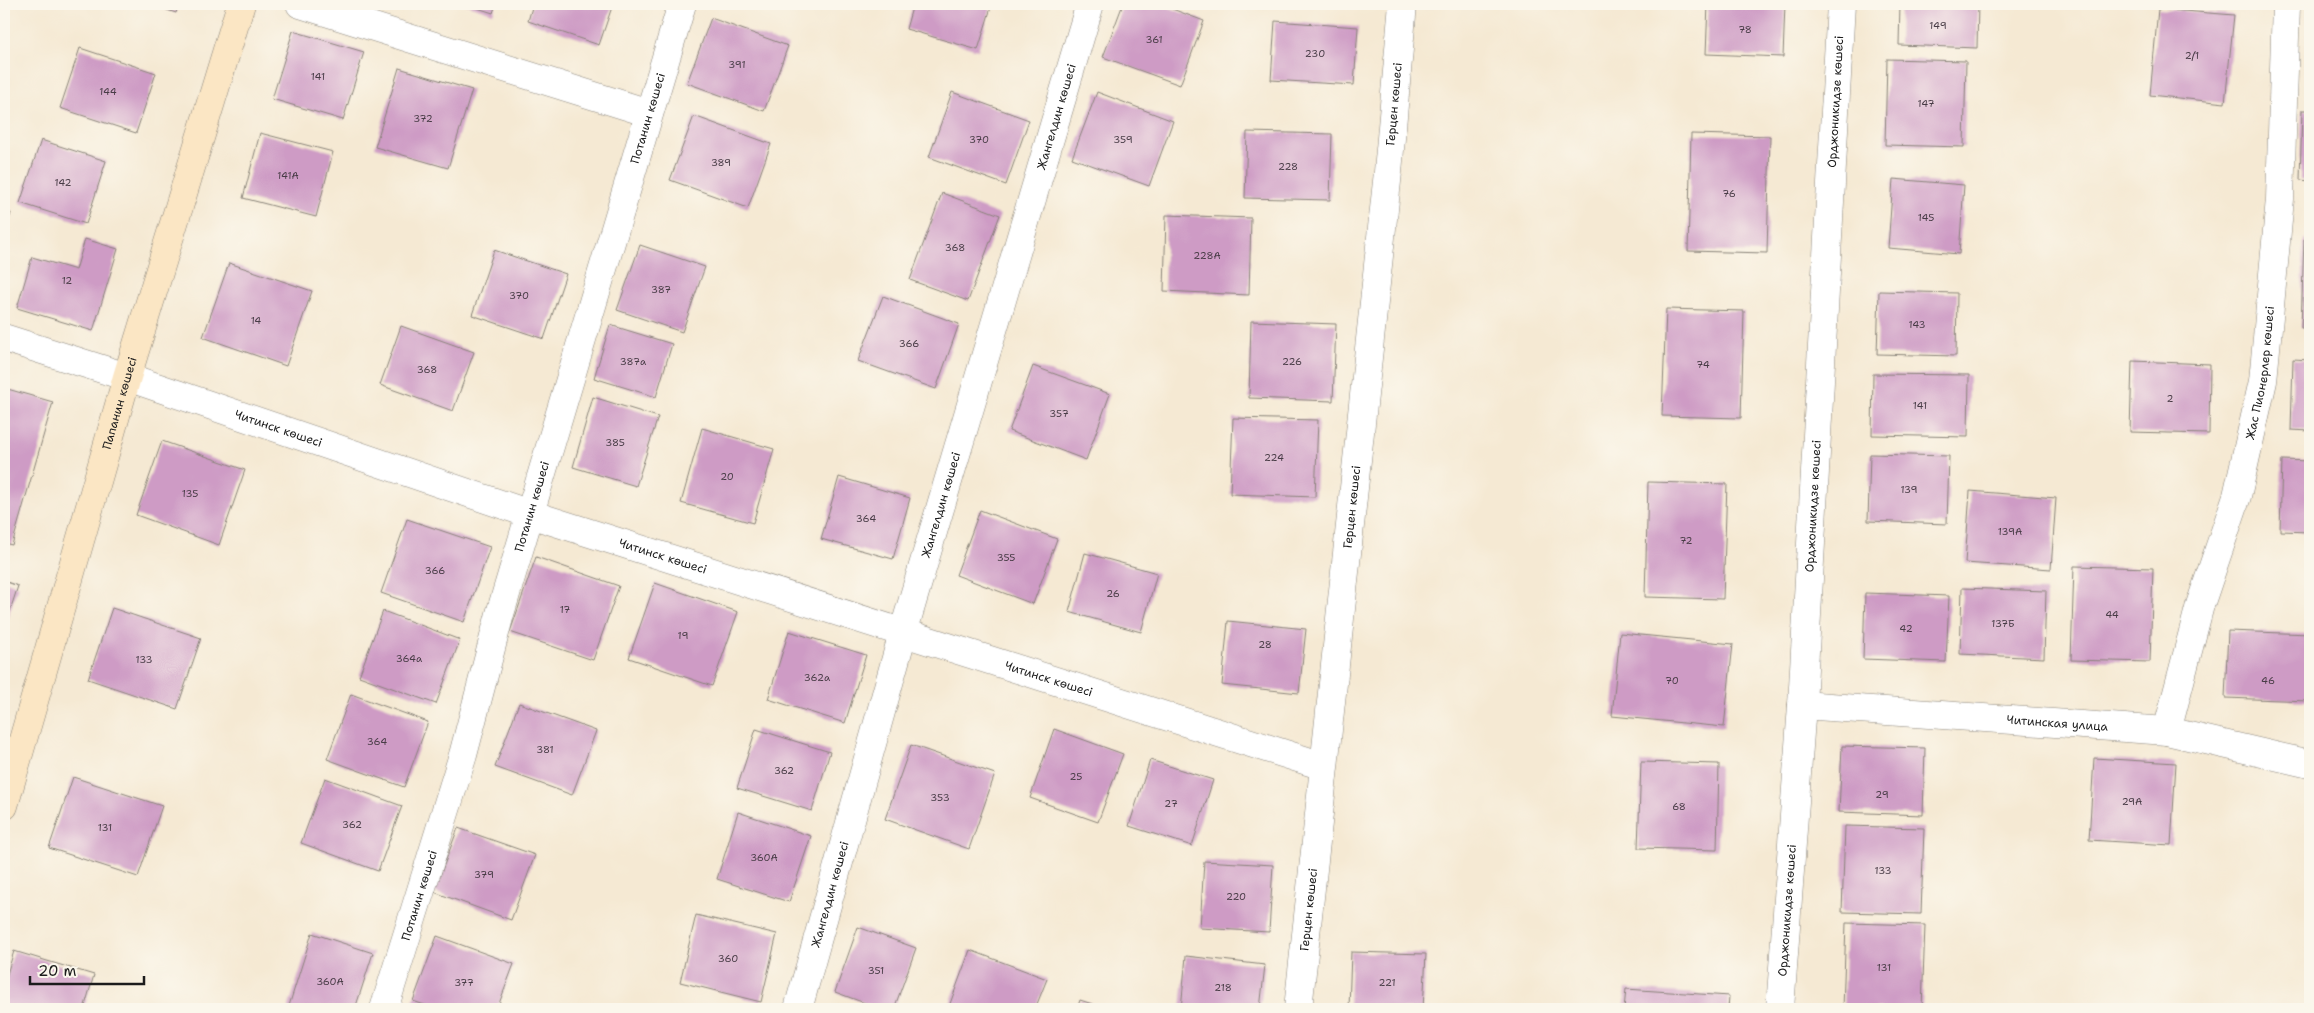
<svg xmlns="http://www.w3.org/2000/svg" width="2314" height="1013" viewBox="0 0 2314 1013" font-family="'Shantell Sans',sans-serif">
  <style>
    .building { fill: #ce9bc5 }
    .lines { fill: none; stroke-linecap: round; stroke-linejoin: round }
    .street-casing { stroke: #888278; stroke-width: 29 }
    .secondary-casing { stroke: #888278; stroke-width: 29 }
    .street { stroke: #fff; stroke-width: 28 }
    .secondary { stroke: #fbe6c4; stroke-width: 28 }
    .labels { text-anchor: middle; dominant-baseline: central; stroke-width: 4; stroke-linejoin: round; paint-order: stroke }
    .number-label { font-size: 10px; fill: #483c46 }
    .street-label { font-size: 12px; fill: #1c1c1c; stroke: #fbf7ec }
  </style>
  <rect width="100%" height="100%" fill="#fbf7ec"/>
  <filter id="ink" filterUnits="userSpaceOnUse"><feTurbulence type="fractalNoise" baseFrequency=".02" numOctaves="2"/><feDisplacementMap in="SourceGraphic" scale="10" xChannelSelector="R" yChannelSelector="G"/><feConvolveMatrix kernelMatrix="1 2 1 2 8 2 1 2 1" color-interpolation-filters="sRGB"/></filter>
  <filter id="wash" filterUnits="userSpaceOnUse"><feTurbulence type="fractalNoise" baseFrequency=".0096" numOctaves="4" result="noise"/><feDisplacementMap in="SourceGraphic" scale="20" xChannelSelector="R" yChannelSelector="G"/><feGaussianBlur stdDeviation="1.12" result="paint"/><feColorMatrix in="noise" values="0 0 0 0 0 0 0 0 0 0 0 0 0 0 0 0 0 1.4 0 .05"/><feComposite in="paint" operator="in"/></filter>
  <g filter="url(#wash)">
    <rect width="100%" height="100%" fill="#f5e9d3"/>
    <g id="blocks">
      <!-- building -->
      <path class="building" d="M149 4H179L176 13Z
        M465 4H496L493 13Z
        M533 4H613L599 45 528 21Z
        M913 4H992L978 50 906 29Z
        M1123 4H1159L1204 21 1180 85 1103 57Z
        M1708 4H1785L1783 57 1706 54Z
        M1900 4H1978L1977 48 1899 45Z
        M2158 9 2234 15 2225 103 2150 95Z
        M711 18 788 46 764 111 687 83Z
        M1275 21 1358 27 1354 85 1271 80Z
        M293 31 364 52 343 120 272 99Z
        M80 48 156 73 136 133 60 108Z
        M1887 59 1966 61 1964 147 1885 145Z
        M399 68 472 90 448 168 375 147Z
        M952 92 1029 120 1006 185 929 157Z
        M1097 92 1173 121 1149 186 1072 158Z
        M2302 110H2310V181L2300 180Z
        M694 116 771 144 748 208 670 180Z
        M1247 132 1332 134 1330 200 1245 198Z
        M260 133 333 152 316 217 243 198Z
        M1691 134 1770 136 1767 253 1688 251Z
        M41 140 106 161 86 224 20 203Z
        M1893 179 1964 185 1959 254 1888 248Z
        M942 193 1000 215 968 301 910 280Z
        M4 211 11 213 4 235Z
        M1166 215 1251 218 1249 295 1164 291Z
        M85 239 118 249 93 331 17 308 32 257 76 270Z
        M2304 239 2310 240V328H2301Z
        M640 245 705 267 682 332 617 310Z
        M494 250 566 274 544 339 472 315Z
        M229 263 312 291 286 366 203 337Z
        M1879 291 1957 293 1956 356 1877 354Z
        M883 296 959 324 936 389 858 361Z
        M1666 309 1744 311 1741 418 1662 416Z
        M1251 321 1336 324 1333 401 1249 398Z
        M610 325 672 344 656 397 594 378Z
        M401 326 474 352 453 411 380 385Z
        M2293 359 2310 360V431L2291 430Z
        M2132 361 2210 364 2209 434 2130 432Z
        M1033 366 1110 394 1086 460 1009 431Z
        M1873 374 1969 375 1968 437 1872 435Z
        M4 388 53 402 12 545 4 543Z
        M593 397 658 417 636 486 573 467Z
        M1233 418 1318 420 1315 497 1230 494Z
        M702 428 774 449 753 523 681 503Z
        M162 441 245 470 219 545 136 515Z
        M1870 454 1949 456 1947 524 1868 521Z
        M2282 460 2310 461V532L2280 531Z
        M839 477 910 498 893 559 821 539Z
        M1648 482 1727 484 1723 599 1645 597Z
        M1970 491 2056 498 2051 569 1965 563Z
        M980 510 1057 539 1033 604 956 575Z
        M407 519 490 547 464 622 381 593Z
        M1085 553 1157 573 1141 632 1069 612Z
        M536 557 619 586 593 660 510 632Z
        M2074 566 2153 568 2150 662 2071 660Z
        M4 581 18 586 4 629Z
        M655 583 738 612 712 686 629 658Z
        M1962 588 2046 591 2044 658 1960 654Z
        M1865 593 1949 596 1946 662 1863 659Z
        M112 608 201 638 177 709 88 679Z
        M383 611 460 640 436 704 359 676Z
        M1228 621 1306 629 1299 693 1222 685Z
        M789 631 866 655 845 723 768 699Z
        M2228 631 2310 634 2309 701 2225 698Z
        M1620 633 1733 644 1724 727 1612 716Z
        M351 694 428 722 404 787 327 759Z
        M519 703 596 731 572 795 495 767Z
        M756 729 830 752 812 811 737 788Z
        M1054 729 1123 754 1098 822 1030 798Z
        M911 745 995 774 969 849 885 819Z
        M1842 746 1925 748 1923 815 1839 812Z
        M2094 758 2176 763 2171 845 2089 840Z
        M1150 760 1213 780 1192 846 1129 826Z
        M1641 762 1719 764 1717 850 1638 848Z
        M73 777 162 806 138 877 49 848Z
        M325 778 402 806 378 871 301 843Z
        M738 812 811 836 789 902 717 879Z
        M1845 826 1924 828 1921 914 1842 912Z
        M458 828 535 855 511 920 434 892Z
        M1204 861 1273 865 1269 932 1200 928Z
        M696 915 777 934 761 1002 680 982Z
        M1846 923 1925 925 1922 1009H1843Z
        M858 927 916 948 894 1009H881L835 992Z
        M312 933 373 953 355 1009H288Z
        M437 936 514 964 497 1009H436L413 1001Z
        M970 950 1047 979 1035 1009H948Z
        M14 951 94 975 84 1009H4V984Z
        M1351 952 1426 954 1423 1009H1349Z
        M1186 956 1265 965 1260 1009H1181Z
        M1626 989 1729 996 1728 1009H1624Z
        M1080 1000 1108 1009H1077Z"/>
    </g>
  </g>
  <g filter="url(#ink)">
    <use href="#blocks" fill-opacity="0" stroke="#888278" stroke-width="1"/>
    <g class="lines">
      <defs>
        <g id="street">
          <path d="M300 4 649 113"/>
          <path id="s1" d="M4 338 127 377 530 514 1323 766"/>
          <path id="s2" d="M1802 705 2167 731 2310 764"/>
          <path id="s3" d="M2167 731 2200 605 2237 496 2263 381 2280 199 2286 4"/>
          <path id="s4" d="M384 1009 463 755 500 614 682 4"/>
          <path id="s5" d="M798 1009 903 633 1090 4"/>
          <path id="s6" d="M1298 1009 1388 172 1403 4"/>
          <path id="s7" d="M1780 1009 1802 705 1841 4"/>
        </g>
        <g id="secondary">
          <path id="s8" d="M4 806 127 377 241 4"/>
        </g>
      </defs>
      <!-- street casing -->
      <use href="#street" class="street-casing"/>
      <!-- secondary casing -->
      <use href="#secondary" class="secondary-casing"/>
      <!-- street -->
      <use href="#street" class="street"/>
      <!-- secondary -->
      <use href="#secondary" class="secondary"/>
    </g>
  </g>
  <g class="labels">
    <!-- number labels -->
    <g class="number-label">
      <text x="1938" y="25">149</text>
      <text x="1745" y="29">78</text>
      <text x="1154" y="39">361</text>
      <text x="1315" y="53">230</text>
      <text x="2192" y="55">2/1</text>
      <text x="737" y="64">391</text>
      <text x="318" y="76">141</text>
      <text x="108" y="91">144</text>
      <text x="1926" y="103">147</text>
      <text x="423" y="118">372</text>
      <text x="979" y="139">370</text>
      <text x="1123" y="139">359</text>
      <text x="721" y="162">389</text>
      <text x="1288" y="166">228</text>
      <text x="288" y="175">141А</text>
      <text x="63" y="182">142</text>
      <text x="1729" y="193">76</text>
      <text x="1926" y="217">145</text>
      <text x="955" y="247">368</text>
      <text x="1207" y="255">228А</text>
      <text x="67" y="280">12</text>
      <text x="661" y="289">387</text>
      <text x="519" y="295">370</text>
      <text x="256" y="320">14</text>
      <text x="1917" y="324">143</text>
      <text x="909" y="343">366</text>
      <text x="633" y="361">387а</text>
      <text x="1292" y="361">226</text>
      <text x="1703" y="364">74</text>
      <text x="427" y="369">368</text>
      <text x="2170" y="398">2</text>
      <text x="1920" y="405">141</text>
      <text x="1059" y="413">357</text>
      <text x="615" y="442">385</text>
      <text x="1274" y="457">224</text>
      <text x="727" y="476">20</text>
      <text x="1909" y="489">139</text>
      <text x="190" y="493">135</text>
      <text x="866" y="518">364</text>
      <text x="2010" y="531">139А</text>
      <text x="1686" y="540">72</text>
      <text x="1006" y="557">355</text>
      <text x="435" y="570">366</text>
      <text x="1113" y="593">26</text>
      <text x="565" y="609">17</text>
      <text x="2112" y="614">44</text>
      <text x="2003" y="623">137Б</text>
      <text x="1906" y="628">42</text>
      <text x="683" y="635">19</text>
      <text x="1265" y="644">28</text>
      <text x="409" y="658">364а</text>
      <text x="144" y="659">133</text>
      <text x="817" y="677">362а</text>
      <text x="1672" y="680">70</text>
      <text x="2268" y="680">46</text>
      <text x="377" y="741">364</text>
      <text x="545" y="749">381</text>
      <text x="784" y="770">362</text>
      <text x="1076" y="776">25</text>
      <text x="1882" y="794">29</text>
      <text x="940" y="797">353</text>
      <text x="2132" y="801">29А</text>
      <text x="1171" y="803">27</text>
      <text x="1679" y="806">68</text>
      <text x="352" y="824">362</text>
      <text x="105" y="827">131</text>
      <text x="764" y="857">360А</text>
      <text x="1883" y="870">133</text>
      <text x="484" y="874">379</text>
      <text x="1236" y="896">220</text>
      <text x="728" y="958">360</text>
      <text x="1884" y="967">131</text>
      <text x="876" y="970">351</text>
      <text x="330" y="981">360А</text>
      <text x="464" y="982">377</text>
      <text x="1387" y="982">221</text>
      <text x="1223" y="987">218</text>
    </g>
    <!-- street labels -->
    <g class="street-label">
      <text stroke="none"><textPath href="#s7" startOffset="909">Орджоникидзе көшесі</textPath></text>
      <text stroke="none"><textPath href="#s6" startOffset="910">Герцен көшесі</textPath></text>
      <text stroke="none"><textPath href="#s5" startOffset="929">Жангелдин көшесі</textPath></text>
      <text stroke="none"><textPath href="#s4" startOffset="929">Потанин көшесі</textPath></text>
      <text stroke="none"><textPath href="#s3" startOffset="371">Жас Пионерлер көшесі</textPath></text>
      <text stroke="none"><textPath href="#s8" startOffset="419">Папанин көшесі</textPath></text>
      <text stroke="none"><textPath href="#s1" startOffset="289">Читинск көшесі</textPath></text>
      <text stroke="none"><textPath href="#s4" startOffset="524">Потанин көшесі</textPath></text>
      <text stroke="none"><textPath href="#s5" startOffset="524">Жангелдин көшесі</textPath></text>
      <text stroke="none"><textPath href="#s6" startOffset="505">Герцен көшесі</textPath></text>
      <text stroke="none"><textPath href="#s7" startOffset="504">Орджоникидзе көшесі</textPath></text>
      <text stroke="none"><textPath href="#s1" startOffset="694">Читинск көшесі</textPath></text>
      <text stroke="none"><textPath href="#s1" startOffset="1099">Читинск көшесі</textPath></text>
      <text stroke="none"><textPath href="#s2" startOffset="256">Читинская улица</textPath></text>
      <text stroke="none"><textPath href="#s4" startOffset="119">Потанин көшесі</textPath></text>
      <text stroke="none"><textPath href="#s5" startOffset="119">Жангелдин көшесі</textPath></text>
      <text stroke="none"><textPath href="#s6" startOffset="100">Герцен көшесі</textPath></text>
      <text stroke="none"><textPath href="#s7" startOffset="99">Орджоникидзе көшесі</textPath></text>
    </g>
  </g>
  <!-- margin -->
  <rect width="2314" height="1013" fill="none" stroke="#fbf7ec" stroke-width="20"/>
  <!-- scale -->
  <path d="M30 976v8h114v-8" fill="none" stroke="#1c1c1c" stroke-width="2.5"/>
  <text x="38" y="976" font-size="15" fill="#1c1c1c" stroke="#fbf7ec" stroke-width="4" paint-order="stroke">20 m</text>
</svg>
